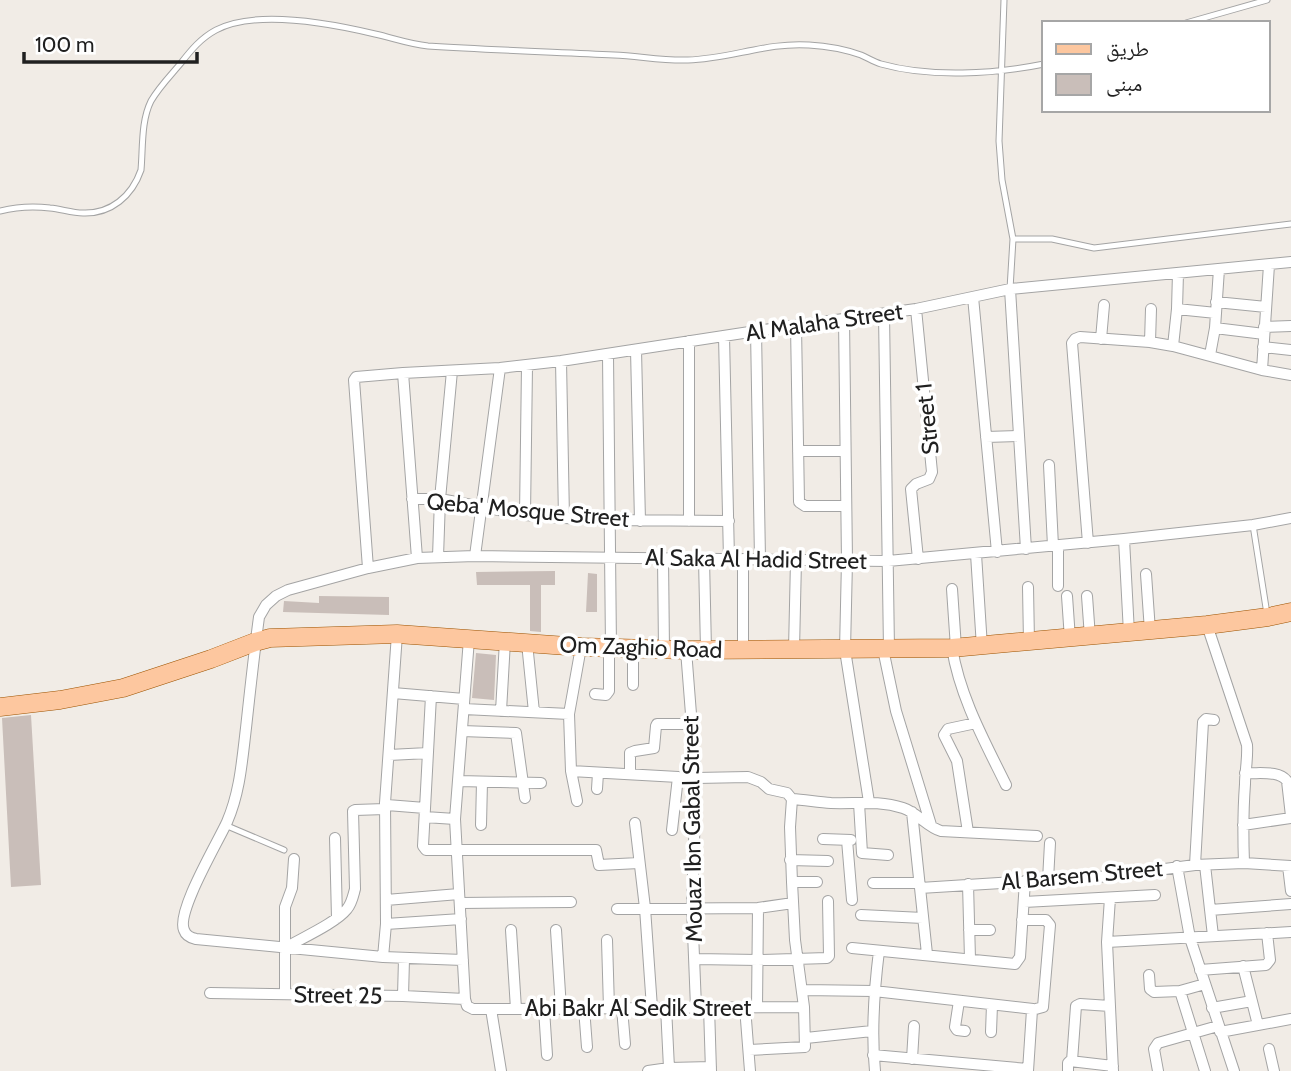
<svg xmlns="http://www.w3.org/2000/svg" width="1291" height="1071" viewBox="0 0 1291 1071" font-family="Cabin,'Noto Naskh Arabic',sans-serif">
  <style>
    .building { fill: #c9beb9 }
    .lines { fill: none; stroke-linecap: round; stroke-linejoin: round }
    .lane-casing { stroke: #a4a4a4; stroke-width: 7 }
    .street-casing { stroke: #a4a4a4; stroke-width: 12 }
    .primary-casing { stroke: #9c5300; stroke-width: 19 }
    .lane { stroke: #fff; stroke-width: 5 }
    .street { stroke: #fff; stroke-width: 10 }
    .primary { stroke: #fdc79f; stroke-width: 18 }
    .labels { text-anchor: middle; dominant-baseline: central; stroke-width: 7; stroke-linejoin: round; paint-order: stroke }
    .street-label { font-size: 23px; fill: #202020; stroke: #fff }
  </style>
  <rect width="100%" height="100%" fill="#f1ece6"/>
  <!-- building -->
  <path class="building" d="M555 571V585H541V632L530 631V585H477L476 572Z
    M588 573 597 574V612H586Z
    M319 596 389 597V615L283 612 284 601 319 603Z
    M476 653 496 655 494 700 472 698Z
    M31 715 41 885 11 887 2 718Z"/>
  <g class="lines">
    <defs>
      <path id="lane" d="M1004 0 999 141 1002 180 1013 239 1010 289
        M1186 23 1267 0
        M0 211C16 207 33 206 50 208 61 209 72 213 83 213 111 214 132 196 141 170 143 147 141 121 151 101 159 87 171 75 181 63 191 50 201 38 216 30 256 9 333 24 375 34 393 38 409 44 428 46 490 50 552 52 614 55 639 56 663 61 688 60 729 59 768 42 809 45 827 46 844 49 861 55 868 58 874 62 881 64 931 78 994 74 1044 64
        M1013 239H1052L1094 248 1291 224
        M1253 525 1267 614
        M225 825 284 850"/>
      <path id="street" d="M1010 289 1026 549
        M973 297 997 552
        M1216 302 1266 307
        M916 309 932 472 929 479 916 484 911 489 918 559
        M1177 309 1216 313
        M884 314 889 649
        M844 319 847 561 845 650 869 802
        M796 326 799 502 805 506H846
        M1264 327 1291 326
        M1215 328 1264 334
        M756 331 760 559
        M724 336 729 559
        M1101 339 1104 305
        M689 341V521
        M1150 342 1151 309
        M1173 346 1177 309 1178 273
        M1263 347 1291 350
        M636 350 640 521
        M608 355 611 648
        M1210 355 1215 328 1219 269
        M561 361 564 518
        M1262 370 1269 265
        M403 373 417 558
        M986 437 1019 436
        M798 451H845
        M1049 465 1053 546
        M412 499H440L525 515 564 518 610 520 729 521
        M525 515 527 366
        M1124 539 1129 633
        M1088 543 1072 343 1075 339 1080 337 1150 342 1173 346 1262 370 1291 375
        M1058 546V586
        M976 554 982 647
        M475 556 500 368
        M438 557 440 499 452 371
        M663 558 664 650
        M704 559 706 650
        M743 559V650
        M368 568 354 380 356 377 403 373 500 368 561 361 756 331 916 309 1010 289 1291 262
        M1146 574 1150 631
        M1028 587 1029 642
        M952 589 956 648
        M1067 596 1070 639
        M1087 596 1090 637
        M1207 625 1247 745C1248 759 1245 771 1245 784 1243 811 1243 836 1244 863
        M397 634 385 803 387 805 425 808
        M469 639 455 819 465 999 467 1006 473 1009H491L804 1007
        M527 643 534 712
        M952 648C960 697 984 740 1006 785
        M883 649 896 711 931 825
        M686 650 696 778 692 907 696 1007
        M794 650 796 560
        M633 685V648
        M393 693 464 699
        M595 694 606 695 609 691V648
        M431 696 423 846 426 850H596L599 865 639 863
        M464 709 569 714
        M501 711 505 641
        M462 731 516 733 525 798
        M389 755 428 753
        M571 771 696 778 748 777 761 782 769 789 787 793 792 799
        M1245 773C1259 774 1279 770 1287 781L1291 816
        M630 774V753L635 751 654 748 656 726 657 724H691
        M459 781 541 783
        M597 789 598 773
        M792 799C805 800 818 802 831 803 856 804 878 800 903 808 918 813 927 827 941 831L1037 836
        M577 801 571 771 569 714 581 647
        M859 803 862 853 888 855
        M912 812 927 954
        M425 817 455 819
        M635 823 645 908 652 1008
        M481 825 482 782
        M1243 825 1291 818
        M672 830 678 777
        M968 832 957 761 944 735 948 729 976 723
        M335 838 337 918
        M823 839 851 840
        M847 840 852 900
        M790 860 828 861
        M1195 865 1203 722 1206 719 1214 720
        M1205 865 1213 936
        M1177 866 1190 938 1234 1071
        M1288 866 1291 891
        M1048 880 1050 843
        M792 882H817
        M873 883H919
        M968 884 970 959
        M920 888 1112 876 1195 865 1244 863 1291 866
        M1110 898 1107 942 1113 1071
        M386 900 459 894
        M1024 902 1155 895
        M460 903 571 902
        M617 909 758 908 793 903
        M1210 910 1291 904
        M861 915 923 918
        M1022 920H1046L1050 925 1043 1007 1032 1010 1028 1071
        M386 924 461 919
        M511 930 516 1009
        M556 930 561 1009
        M969 930H990
        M607 940 609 1008
        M1107 942 1291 932
        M285 948C302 938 336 923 347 909 352 903 353 896 355 889L353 811 355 810 385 809
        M852 948 1015 964 1020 957 1025 881
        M383 957 386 924 385 803
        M695 959 758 960 827 958 829 956 828 901
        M463 960 383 957 196 939C191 938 186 936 184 930 176 912 218 842 227 822 240 792 242 761 246 728 250 691 254 654 259 617L266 605 276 596 288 590 368 568 417 558 475 556 888 561 1124 539 1253 525 1291 518
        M1243 966 1258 1025
        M1200 970 1266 965 1270 960 1267 933
        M1149 975 1150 989 1154 992 1180 991 1205 984
        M803 990 874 991 1033 1009
        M1180 991 1205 1071
        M210 993 403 996 465 999
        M285 993V907L292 888 294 859
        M403 996 404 959
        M959 1001 955 1027 957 1030 965 1031
        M666 1007 669 1068
        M709 1007 711 1071
        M745 1007 750 1071
        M757 1007 758 908
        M584 1008 587 1047
        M622 1008 625 1044
        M1212 1008 1252 1001
        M491 1009 501 1071
        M544 1009 547 1055
        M991 1032 992 1005
        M1220 1032 1291 1019
        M806 1038 872 1031
        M1269 1049 1274 1071
        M749 1050 805 1047 804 1007 795 940 792 882 790 827 792 799
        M873 1055 1028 1069
        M912 1059 914 1026
        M1072 1061 1076 1006 1080 1004 1110 1006
        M648 1071 669 1068 711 1067
        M875 1071C871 1030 874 991 879 951
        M1068 1071V1063L1070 1061 1113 1066
        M1158 1071 1154 1049 1158 1043 1218 1026"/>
      <path id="primary" d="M0 707 60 700 123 688 211 659 255 642 270 638 397 634 581 647 686 650 952 648 1207 625 1268 617 1291 612"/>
    </defs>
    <!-- lane casing -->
    <use href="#lane" class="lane-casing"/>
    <!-- street casing -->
    <use href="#street" class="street-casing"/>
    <!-- primary casing -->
    <use href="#primary" class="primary-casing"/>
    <!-- lane -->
    <use href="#lane" class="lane"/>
    <!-- street -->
    <use href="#street" class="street"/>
    <!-- primary -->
    <use href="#primary" class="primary"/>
  </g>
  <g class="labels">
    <!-- street labels -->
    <g class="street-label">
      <text transform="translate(824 322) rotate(-8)">Al Malaha Street</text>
      <text transform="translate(927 419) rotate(-96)">Street 1</text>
      <text transform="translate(528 510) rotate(5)">Qeba' Mosque Street</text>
      <text transform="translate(756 559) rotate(1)">Al Saka Al Hadid Street</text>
      <text transform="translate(641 647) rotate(2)">Om Zaghio Road</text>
      <text transform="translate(692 829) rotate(-91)">Mouaz Ibn Gabal Street</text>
      <text transform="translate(1082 875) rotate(-5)">Al Barsem Street</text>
      <text transform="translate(338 995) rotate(1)">Street 25</text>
      <text x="638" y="1008">Abi Bakr Al Sedik Street</text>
    </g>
  </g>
  <!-- legend -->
  <rect x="1042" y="21" width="228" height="91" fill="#ffffff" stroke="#a6a6a6" stroke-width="2"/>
  <rect x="1056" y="44" width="35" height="10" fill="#fdc79f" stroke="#a6a6a6" stroke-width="2"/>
  <text x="1106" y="56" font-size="21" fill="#202020">طريق</text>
  <rect x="1056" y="74" width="35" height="21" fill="#c9beb9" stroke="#a6a6a6" stroke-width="2"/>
  <text x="1106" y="91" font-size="21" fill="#202020">مبنى</text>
  <!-- scale -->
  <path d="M24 52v10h173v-10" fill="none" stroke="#202020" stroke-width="3.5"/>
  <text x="35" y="52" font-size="21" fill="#202020" stroke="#ffffff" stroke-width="5" paint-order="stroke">100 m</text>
</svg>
